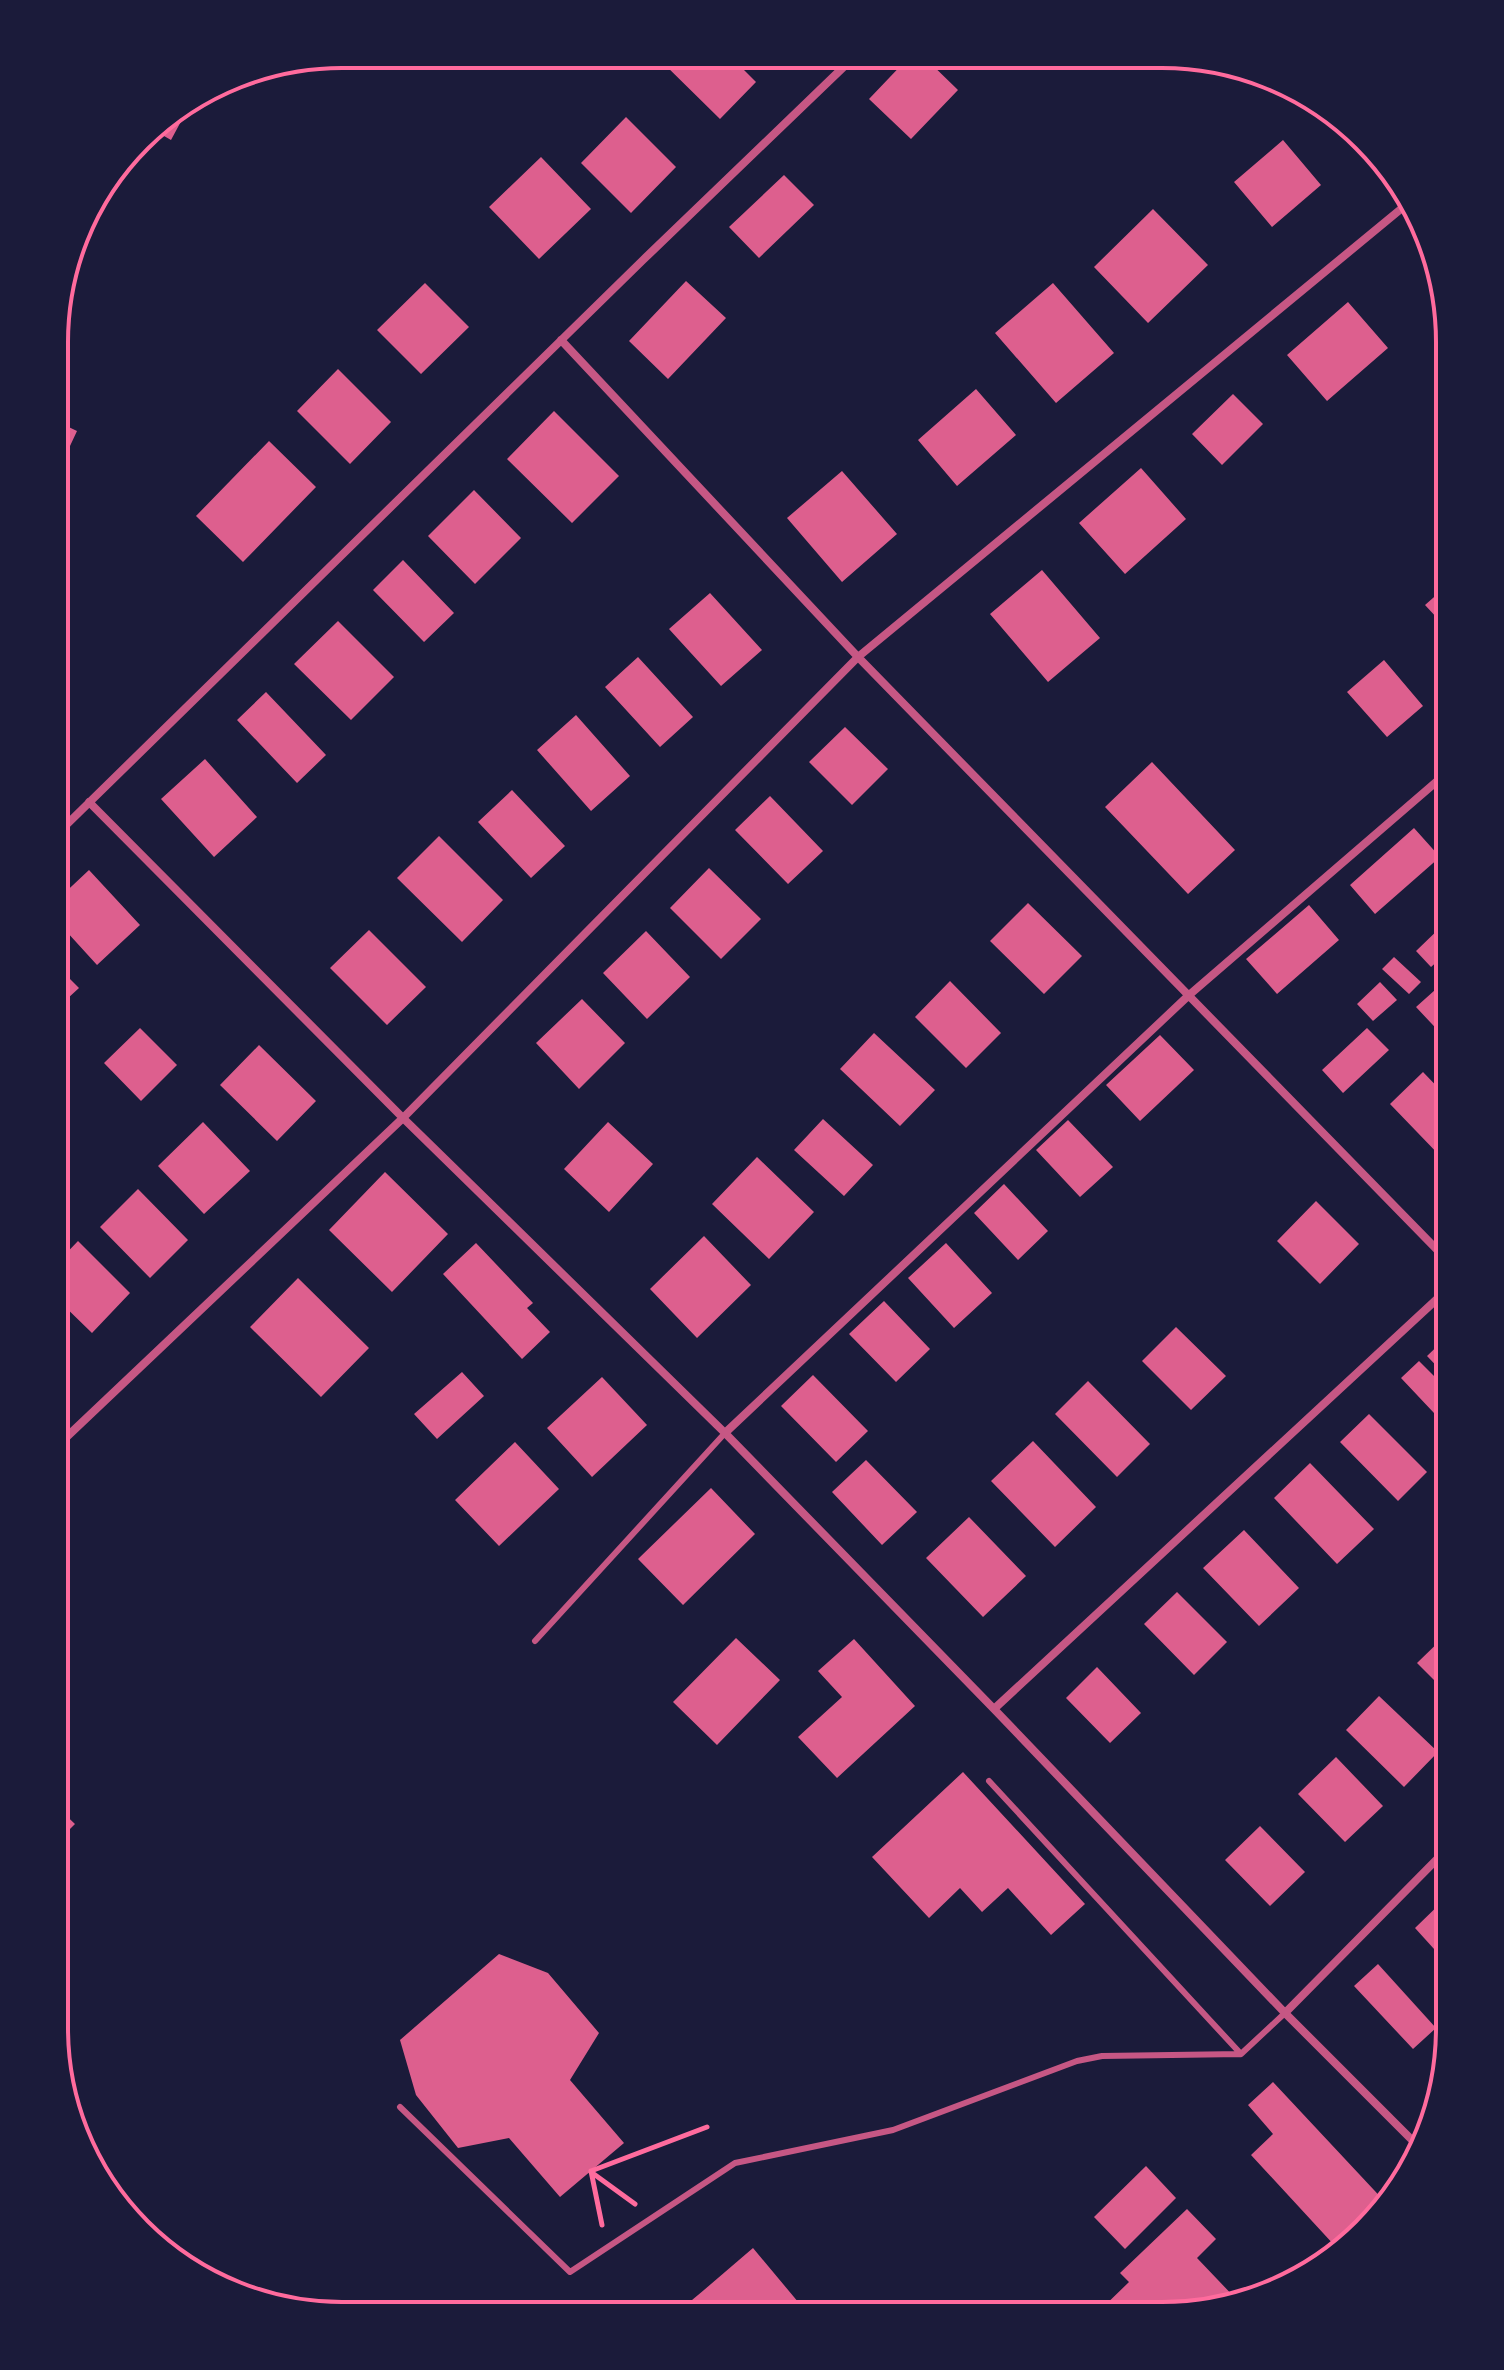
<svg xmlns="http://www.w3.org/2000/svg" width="1504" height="2370" viewBox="0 0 1504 2370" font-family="'IBM Plex Sans',sans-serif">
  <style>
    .building { fill: #dd5f8e }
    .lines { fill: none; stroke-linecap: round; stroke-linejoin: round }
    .path { stroke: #ff6b9d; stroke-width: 5 }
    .service { stroke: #c65784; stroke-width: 6 }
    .minor { stroke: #c65784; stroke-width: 8 }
    .rim { fill: none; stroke: #ff6b9d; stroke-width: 4 }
  </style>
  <rect width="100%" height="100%" fill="#1b1b3a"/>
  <!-- building -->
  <path class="building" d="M660 55H729L756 82 720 119 657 57Z
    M910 56H923L958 90 911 139 869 99Z
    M192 101 171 140 150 128 152 126Z
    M626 117 676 167 631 213 581 163Z
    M1283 140 1321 185 1272 227 1234 182Z
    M541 157 591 209 539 259 489 207Z
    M784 175 814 205 759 258 729 227Z
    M1153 209 1208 265 1148 323 1094 267Z
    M1429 238 1432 252 1433 256 1423 244Z
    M686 281 726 318 668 379 629 341Z
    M425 283 469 327 421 374 377 330Z
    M1053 283 1114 353 1056 403 995 333Z
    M1348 302 1388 348 1327 401 1287 355Z
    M338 369 391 422 350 464 297 411Z
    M976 389 1016 435 957 486 918 440Z
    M1233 394 1263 424 1222 465 1192 434Z
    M554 411 619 476 572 523 507 459Z
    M56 421 77 431 56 476Z
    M269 441 316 487 243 562 196 516Z
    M1141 468 1186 519 1125 574 1079 523Z
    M842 471 897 534 842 582 787 518Z
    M474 490 521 538 475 584 428 536Z
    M403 560 454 613 424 642 373 590Z
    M1042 570 1100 638 1048 682 990 614Z
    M1450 583V632L1425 605Z
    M710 593 762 650 721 686 669 629Z
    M338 621 394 677 351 720 294 664Z
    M638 657 693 717 660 747 605 687Z
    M1384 660 1423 706 1387 737 1347 692Z
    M266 692 326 755 297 783 237 720Z
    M576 715 630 776 591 811 537 750Z
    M845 727 888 769 852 805 809 762Z
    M205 759 257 817 214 857 161 799Z
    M1152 762 1235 850 1188 894 1105 807Z
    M512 790 565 846 531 878 478 822Z
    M770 796 823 851 788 884 735 830Z
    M1414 828 1440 857 1375 914 1350 885Z
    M439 836 503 900 462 942 397 878Z
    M709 868 761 919 721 959 670 908Z
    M89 870 140 925 97 965 56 920V901Z
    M1028 903 1082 956 1044 994 990 941Z
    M1309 905 1339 940 1277 994 1246 959Z
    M1445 923 1450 928V950L1431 967 1416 951Z
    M369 930 426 987 387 1025 330 968Z
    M646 931 690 977 647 1019 603 973Z
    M1394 957 1421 982 1409 994 1382 969Z
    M55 964 79 988 55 1010Z
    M1450 966V986L1440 975Z
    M950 981 1001 1033 966 1068 915 1017Z
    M1380 982 1397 1000 1373 1021 1357 1004Z
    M1435 990 1450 1006V1036L1446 1039 1416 1007Z
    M582 999 625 1043 579 1089 536 1043Z
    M140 1028 177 1065 141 1101 104 1063Z
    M1367 1028 1389 1050 1343 1093 1322 1070Z
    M874 1033 935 1090 900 1126 840 1069Z
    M1160 1035 1194 1070 1140 1121 1106 1085Z
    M259 1045 316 1101 277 1141 220 1085Z
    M1423 1072 1450 1100V1152L1443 1159 1390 1104Z
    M823 1119 873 1165 844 1196 794 1150Z
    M1068 1120 1113 1167 1080 1197 1036 1150Z
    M203 1122 250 1171 204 1214 158 1166Z
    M608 1122 653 1164 609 1212 564 1169Z
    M757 1157 814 1212 769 1259 712 1204Z
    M385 1172 448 1234 392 1292 329 1230Z
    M1004 1184 1048 1231 1018 1260 974 1213Z
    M138 1189 188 1240 150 1278 100 1227Z
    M1316 1201 1359 1244 1320 1284 1277 1241Z
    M704 1236 751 1285 697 1338 650 1289Z
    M78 1241 130 1293 92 1333 55 1297V1265Z
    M476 1243 533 1303 527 1308 550 1332 522 1359 443 1274Z
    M946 1243 992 1293 954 1328 908 1278Z
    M298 1278 369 1348 321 1397 250 1327Z
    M884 1301 930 1349 896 1382 849 1334Z
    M1176 1327 1226 1376 1191 1410 1142 1361Z
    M1450 1334V1380L1427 1356Z
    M1419 1361 1450 1392V1430L1401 1378Z
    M462 1372 484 1396 437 1439 414 1414Z
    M813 1375 868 1431 836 1462 781 1406Z
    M602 1377 647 1425 592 1477 547 1428Z
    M1088 1381 1150 1444 1117 1477 1055 1414Z
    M1369 1414 1427 1472 1398 1501 1340 1442Z
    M1033 1441 1096 1507 1055 1547 991 1481Z
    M515 1442 559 1489 499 1546 455 1500Z
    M866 1460 917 1512 882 1545 832 1492Z
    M1310 1463 1374 1529 1337 1564 1274 1498Z
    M711 1488 755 1534 683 1605 638 1559Z
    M969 1517 1026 1576 983 1617 926 1558Z
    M1244 1530 1299 1588 1259 1626 1203 1568Z
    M1177 1592 1227 1642 1194 1675 1144 1624Z
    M1450 1631 1449 1650V1695L1417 1663Z
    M736 1638 780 1680 717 1745 673 1702Z
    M854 1639 915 1706 837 1778 798 1737 842 1697 818 1671Z
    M1097 1667 1141 1713 1110 1743 1066 1698Z
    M1379 1696 1438 1752 1404 1787 1346 1730Z
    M1336 1757 1383 1806 1345 1842 1298 1794Z
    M963 1772 1085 1904 1051 1935 1008 1888 982 1912 960 1888 929 1918 872 1857Z
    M54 1804 75 1824 54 1845Z
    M1260 1826 1305 1872 1270 1906 1225 1860Z
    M1449 1895V1955L1444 1960 1415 1928Z
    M499 1954 548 1973 599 2033 570 2080 624 2143 560 2197 509 2138 458 2148 416 2095 400 2040Z
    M1378 1964 1436 2028 1413 2049 1354 1986Z
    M1449 2048 1444 2076 1432 2063Z
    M1273 2082 1388 2205 1335 2246 1251 2155 1273 2134 1248 2105Z
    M1146 2166 1176 2198 1125 2249 1094 2217Z
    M1187 2209 1216 2239 1197 2258 1238 2301 1163 2316H1094L1129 2282 1120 2273Z
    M753 2248 809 2315H674L704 2290Z
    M1002 2304 1013 2316H990Z"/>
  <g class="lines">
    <!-- path -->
    <path class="path" d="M591 2171 707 2127
      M591 2171 602 2225
      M591 2172 635 2204"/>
    <!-- service -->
    <path class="service" d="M535 1641 725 1433
      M989 1781 1241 2054
      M400 2107 570 2272 735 2163 893 2130 1077 2061 1102 2056 1241 2054 1285 2013"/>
    <!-- minor -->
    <path class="minor" d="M561 340 858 657 1450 1263
      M89 802 403 1118 725 1433 994 1709 1285 2013 1420 2148
      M56 835 643 260 855 56
      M725 1433 1188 996 1450 770
      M55 1448 403 1118 858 657 1407 204
      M994 1709 1450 1287
      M1285 2013 1449 1847"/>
  </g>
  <!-- crop -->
  <path d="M0 0H1504V2370H0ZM342 68H1162A274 274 0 0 1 1436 342V2028A274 274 0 0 1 1162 2302H342A274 274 0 0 1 68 2028V342A274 274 0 0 1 342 68Z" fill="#1b1b3a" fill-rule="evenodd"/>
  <path class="rim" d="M342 68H1162A274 274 0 0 1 1436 342V2028A274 274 0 0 1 1162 2302H342A274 274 0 0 1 68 2028V342A274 274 0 0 1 342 68Z"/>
</svg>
